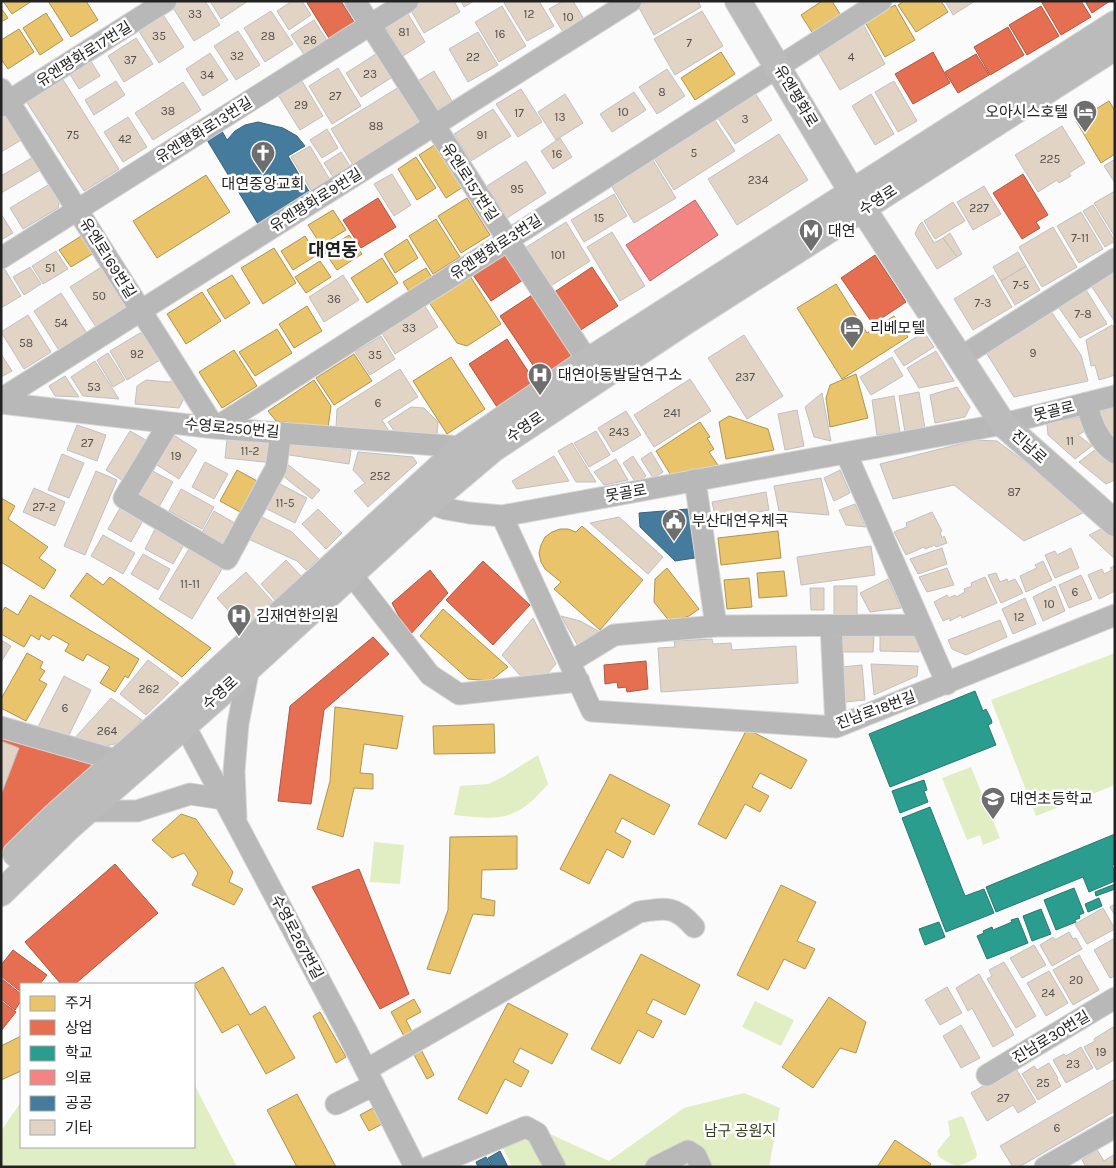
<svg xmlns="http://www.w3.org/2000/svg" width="1116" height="1168" viewBox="0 0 1116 1168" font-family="Karla,'Noto Sans KR',sans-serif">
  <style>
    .green { fill: #e1edc3 }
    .homes { fill: #e9c46a; stroke: #ad9354 }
    .shops { fill: #e76f51; stroke: #ac5843 }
    .schools { fill: #2a9d8f; stroke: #28786e }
    .health { fill: #f28482; stroke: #b46765 }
    .public { fill: #457b9d; stroke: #3a6078 }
    .building { fill: #e1d4c5; stroke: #c0c0c0 }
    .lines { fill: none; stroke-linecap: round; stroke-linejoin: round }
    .minor-casing { stroke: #d8d8d8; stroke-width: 23 }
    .major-casing { stroke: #d8d8d8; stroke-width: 28 }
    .minor { stroke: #b9b8b8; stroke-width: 21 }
    .major { stroke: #bbb; stroke-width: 26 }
    .labels { text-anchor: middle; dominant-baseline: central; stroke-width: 5; stroke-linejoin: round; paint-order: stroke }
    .number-label { font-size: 12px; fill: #524e4b }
    .street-label { font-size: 15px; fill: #222; stroke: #fff }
    .poi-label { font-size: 15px; fill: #222; stroke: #fff; text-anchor: start }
    .park-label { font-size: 15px; fill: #343e18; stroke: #fff }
    .quarter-label { font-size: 18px; font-weight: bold; fill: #222; stroke: #fff }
  </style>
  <rect width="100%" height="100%" fill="#fbfbfb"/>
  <!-- green -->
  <path class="green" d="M1115 653V785L1036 816 991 700Z
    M538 755 548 784C515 822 502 820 454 815L460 786 488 784 503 777Z
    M971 767 1000 838 983 845 980 835 967 840 942 778Z
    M374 842 404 845 400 884 370 882Z
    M755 1001 794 1020 781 1046 742 1027Z
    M194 1084 237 1167H1V1131L21 1102V1147H194Z
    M744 1093 780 1108 769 1167H512L503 1148 537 1128 609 1161 684 1108Z
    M961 1116 964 1118 977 1154 976 1158C956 1168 958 1168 939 1157L937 1151 950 1135 948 1121Z"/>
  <!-- homes -->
  <path class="homes" d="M3 1H32L12 14Z
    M48 1H86L98 20 71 37Z
    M822 1H832L843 19 815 37 801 15Z
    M904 1H941L948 12 916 32 898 5Z
    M895 5 915 40 885 57 865 22Z
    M1 8 8 18 1 22Z
    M46 13 63 40 40 55 23 28Z
    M19 29 34 52 8 69 1 59V40Z
    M721 52 735 74 695 100 681 78Z
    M1109 101 1115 111V154L1101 163 1076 121Z
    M436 144 463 187 446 198 419 155Z
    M416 157 436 188 417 200 398 169Z
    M206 175 230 212 157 258 133 221Z
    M467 198 490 235 461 253 438 216Z
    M333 210 346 230 321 245 308 225Z
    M436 219 460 257 433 274 409 236Z
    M86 233 97 251 71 267 59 250Z
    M349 235 362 254 337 270 324 251Z
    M305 236 317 255 293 270 281 251Z
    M407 239 418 258 395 273 384 254Z
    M274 248 296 283 263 304 241 268Z
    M382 258 398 283 367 303 351 278Z
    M320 261 331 277 306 293 295 277Z
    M426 268 436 284 413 298 403 282Z
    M232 275 250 303 225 319 207 290Z
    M470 276 501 324 467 346 457 343 428 301Z
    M836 284 867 333 894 316 908 337 842 379 797 308Z
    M202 292 221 321 186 344 167 314Z
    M307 306 322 331 294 348 279 324Z
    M277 329 292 353 255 376 239 352Z
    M234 350 257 386 222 408 199 372Z
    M354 354 372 381 334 405 316 378Z
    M451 357 485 409 447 434 413 381Z
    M856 374 868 418 830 427 826 398 830 385Z
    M314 380 331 406 328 428 276 421 268 411Z
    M729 416 768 429 774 450 726 459 719 422Z
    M700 422 710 437 707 438 714 449 709 452 720 468 672 477 656 451Z
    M237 470 259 482 242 513 220 501Z
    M1 498 15 506 8 519 48 547 39 558 56 570 44 589 1 562Z
    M582 526 643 580 600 630 554 589 561 582 545 569 541 562 539 553 541 545 545 537 552 532 560 529H568L576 532Z
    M778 531 781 558 721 565 718 538Z
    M667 568 699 609 689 616 670 622 654 602 655 579Z
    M784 571 787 596 759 598 757 573Z
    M87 573 103 585 110 577 211 648 182 677 70 596Z
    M749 578 752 607 727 609 724 580Z
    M30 595 139 659 128 678 125 676 115 692 100 683 110 667 87 654 83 661 65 651 69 644 53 635 49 640 41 635 39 640 31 635 24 647 1 634V614L5 607 18 615Z
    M443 609 508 667 490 681 468 679 420 636Z
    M27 653 43 662 40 668 45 671 39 680 47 684 26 721 1 708V699Z
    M335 707 403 716 397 749 364 744 360 773 373 774V789L354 788 343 837 317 829 330 781Z
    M494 724 495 753 434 754 433 726Z
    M747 729 807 760 791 789 760 773 752 787 769 796 760 812 745 804 726 839 698 824Z
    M610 774 670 805 654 835 622 818 615 832 631 841 623 858 607 849 589 884 560 869Z
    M181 814 196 819 233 872 229 882 243 889 234 905 192 885 198 873 184 853 172 858 152 840Z
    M517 836V869L482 870 481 898 495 901 494 916 473 914 450 974 427 969 448 910 450 837Z
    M781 885 816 902 797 941 815 949 805 969 784 959 768 990 737 975Z
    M641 954 700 985 685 1015 653 999 646 1013 662 1021 653 1038 638 1030 620 1064 591 1049Z
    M223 967 250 1015 265 1006 295 1058 266 1074 238 1024 222 1033 194 984Z
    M829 997 866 1022 856 1053 840 1048 813 1088 782 1067Z
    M414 999 421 1012 406 1020 434 1075 427 1079 391 1012Z
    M508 1003 568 1034 552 1064 520 1048 513 1062 529 1071 521 1087 505 1079 487 1114 458 1099Z
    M320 1012 346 1057 336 1063 313 1016Z
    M21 1036V1071L1 1080V1046Z
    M297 1094 336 1167H297L267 1110Z
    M373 1108 382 1124 369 1131 360 1115Z
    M895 1140 931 1164 929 1167H877Z"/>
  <!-- shops -->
  <path class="shops" d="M306 1H341L357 27 332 43Z
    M1041 1H1081L1091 17 1061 35Z
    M1085 1H1110L1092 13Z
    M1041 6 1059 36 1027 55 1009 25Z
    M1008 27 1024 55 990 75 974 47Z
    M933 52 950 83 913 104 895 74Z
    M976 54 989 75 958 93 945 72Z
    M1023 174 1048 215 1036 222 1040 228 1022 239 993 193Z
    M378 198 396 227 361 248 343 220Z
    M506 254 523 280 491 301 473 275Z
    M875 255 906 302 873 324 841 278Z
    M592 267 618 306 579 331 553 293Z
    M532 295 574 359 543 380 500 316Z
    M507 339 535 382 497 407 469 364Z
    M483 561 530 605 493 645 446 600Z
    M430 570 448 593 409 636 392 603Z
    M373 637 389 654 324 710 311 804 278 801 290 706Z
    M646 661 648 689 627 692 626 687 618 688 617 682 605 684 604 665Z
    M1 733 102 762 1 857Z
    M115 864 158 913 75 984H61L25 942Z
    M359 869 409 994 380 1009 312 887Z
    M13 950 47 975 40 984H21V992L1 976V965Z
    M1 978 21 994V1001L15 1010 1 999Z
    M1 1001 16 1012 1 1031Z"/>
  <!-- schools -->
  <path class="schools" d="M975 691 983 711 986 709 991 719 992 723 988 725 996 745 890 787 869 734Z
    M924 780 927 790 924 791 928 802 900 813 892 791Z
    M930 807 965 896 984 889 994 913 946 932 902 818Z
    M1115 834V864L1112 865 1115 873V881L1089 892 1083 877 996 912 986 887Z
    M1115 884V889L1096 896 1095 892Z
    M1074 888 1084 913 1079 915 1080 918 1075 920 1076 922 1056 930 1044 900Z
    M1099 898 1102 906 1088 912 1085 904Z
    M1041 909 1051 934 1032 941 1023 916Z
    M1018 918 1028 943 987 959 977 936 984 933 983 931 992 927 993 930 1012 922 1011 920Z
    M939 922 945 937 925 945 919 929Z"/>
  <!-- health -->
  <path class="health" d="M695 200 718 235 650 281 626 245Z"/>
  <!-- public -->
  <path class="public" d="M258 122 283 128 297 136 305 146 288 156 310 193 258 224 204 135 219 126 227 140 235 131 245 125Z
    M688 509 695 558 675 561 640 527 639 513Z
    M500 1151 508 1167H493L488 1158Z
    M486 1157 492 1167H478L476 1162Z"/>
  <!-- building -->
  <path class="building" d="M173 1H205L220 25 194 41 170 3Z
    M210 1H248L221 19Z
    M292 1H302L311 15 289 30 277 11Z
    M418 1H454L460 12 424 33 409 7Z
    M461 1H474L464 7Z
    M506 1H539L554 26 527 41 504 3Z
    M563 1H573L587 24 566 37 549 9Z
    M647 1H698L701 7 654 35 638 6Z
    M945 1H975L953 15Z
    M502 6 526 46 499 62 475 22Z
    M405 9 425 42 403 56 383 23Z
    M160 10 184 47 159 63 135 25Z
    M271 11 293 44 265 62 244 28Z
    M702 11 723 46 675 75 654 39Z
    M314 20 330 45 307 59 291 35Z
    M863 24 885 64 840 90 817 51Z
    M238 31 260 65 236 80 214 46Z
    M478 32 498 65 468 82 449 49Z
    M136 38 153 64 124 82 108 56Z
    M379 52 394 76 361 97 346 73Z
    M210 53 228 80 203 96 186 69Z
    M89 58 100 76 79 89 68 71Z
    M338 68 361 106 332 124 309 86Z
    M667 69 685 96 657 114 639 87Z
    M434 71 452 101 435 111 418 81Z
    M62 78 119 169 84 191 26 101Z
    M116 81 125 95 94 115 85 100Z
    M302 81 323 116 300 130 278 95Z
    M894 81 917 121 898 132 875 92Z
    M183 82 201 110 153 140 135 113Z
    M399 87 421 123 353 165 331 129Z
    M521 89 542 122 518 137 496 104Z
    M634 92 646 110 612 132 600 114Z
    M755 93 772 120 735 144 717 117Z
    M565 94 583 123 556 140 538 112Z
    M871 94 894 134 875 145 852 106Z
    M493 109 511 136 471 161 454 134Z
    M7 111 23 139 1 152V114Z
    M128 117 147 147 123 162 104 132Z
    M713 117 735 151 674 190 652 155Z
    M1062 126 1085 163 1069 173 1071 176 1059 183 1057 180 1038 192 1015 155Z
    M327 129 338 148 322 158 310 140Z
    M779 134 808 180 737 225 708 179Z
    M560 138 572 157 553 169 541 151Z
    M310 146 330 180 312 192 291 157Z
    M341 152 352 169 335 180 324 163Z
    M35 156 42 169 1 193V176Z
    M651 157 676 198 634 223 609 182Z
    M1115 159V183L1104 166Z
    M526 161 546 193 507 218 487 186Z
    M392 174 411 205 394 216 374 184Z
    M53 182 61 195 58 208 23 229 10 208Z
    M984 186 1001 214 973 230 957 202Z
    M1115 191V237L1094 203Z
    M614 194 627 216 584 242 571 220Z
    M953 202 965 221 935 239 924 221Z
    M1093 205 1115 241 1105 247 1083 211Z
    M1081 212 1103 249 1079 263 1057 226Z
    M1 214 13 233 1 240Z
    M566 222 590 261 549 287 525 248Z
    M922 222 934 243 943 238 957 257 937 269 915 234 919 225Z
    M1053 227 1077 267 1042 287 1019 247Z
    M612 232 645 286 620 301 587 247Z
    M950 233 962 254 957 257 943 238Z
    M56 251 68 269 43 284 32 266Z
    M1018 252 1026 266 1001 281 993 267Z
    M103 266 128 306 96 327 70 287Z
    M1026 266 1040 290 1015 305 1001 281Z
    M30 267 41 284 24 295 13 277Z
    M1115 267V322L1090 284Z
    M4 268 21 296 1 308V270Z
    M343 275 359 300 324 322 309 297Z
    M993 275 1012 307 973 330 954 299Z
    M1085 288 1107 324 1080 338 1057 305Z
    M61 293 88 335 60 352 34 311Z
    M423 303 438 327 395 354 380 330Z
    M1050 310 1081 355 1088 381 1014 397 985 351Z
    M28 315 51 352 24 369 1 332Z
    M1112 325 1115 329V375L1099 380 1095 365 1091 366 1086 340Z
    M924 332 934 347 904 366 894 351Z
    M140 333 153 337 165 357 127 380 110 351Z
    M744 335 783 396 747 419 708 358Z
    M381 336 395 359 370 375 355 352Z
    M936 351 954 381 919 388 907 368Z
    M108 353 125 380 113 387 97 360Z
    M1 354 12 371 1 377Z
    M892 357 903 376 871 395 860 377Z
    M95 361 119 399 83 396 71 377Z
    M400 369 418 397 382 420 389 431 336 427 337 409Z
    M65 376 79 397 55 396 49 386Z
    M177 378 187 393 179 408 135 404 137 386 146 380 169 382Z
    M690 379 711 411 654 447 634 415Z
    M957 387 970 407 965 417 935 423 930 395Z
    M919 392 925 429 905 432 899 396Z
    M822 393 831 441 814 437 805 407Z
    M894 396 900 432 877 435 872 400Z
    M411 407 424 408 438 422 437 435 395 432 388 422Z
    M1115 407V444L1097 412Z
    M797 410 804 446 785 450 778 414Z
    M626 411 641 435 613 452 598 428Z
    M1084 416 1085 431 1078 435 1092 446 1075 459 1048 435 1047 423Z
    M77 425 106 435 97 461 67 450Z
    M130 431 149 442 125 482 106 470Z
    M596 431 610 455 589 467 574 443Z
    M172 434 197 450 179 479 154 463Z
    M227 439 275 443 274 463 225 458Z
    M976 440 997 441 1089 510 1024 541 954 485 893 499 880 464Z
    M284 441 351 450 349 464 283 454Z
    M572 443 596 482H576L558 451Z
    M1096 449 1115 462V480L1106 484 1079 462Z
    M358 452 413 457 417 463 368 507 354 491 365 483 353 470Z
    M651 452 663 472 653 478 641 459Z
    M62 454 84 463 69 498 48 490Z
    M554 456 569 481 517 489 512 481Z
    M633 456 646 476 636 483 623 463Z
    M616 459 628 480 604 485 594 472Z
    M205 462 228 474 214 499 192 487Z
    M286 463 320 490 312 499 278 472Z
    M151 470 173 482 156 512 134 500Z
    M840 470 850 493 834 501 824 478Z
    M96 471 117 480 85 555 64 546Z
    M821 478 829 515 779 511 774 486Z
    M276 482 307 498 295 523 263 507Z
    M34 488 65 502 55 526 23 512Z
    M181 489 214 507 202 529 169 511Z
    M766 492 769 510 716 520 712 502Z
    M123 503 146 515 131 542 108 529Z
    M855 504 866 527 846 525 839 510Z
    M318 509 342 533 326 549 302 524Z
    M214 511 238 525 225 549 200 536Z
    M932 512 942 531 940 532 942 538 944 536 947 543 936 547 935 545 925 549 924 547 906 555 894 532 907 527 906 523Z
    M260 516 292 532 319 559 306 570 297 561 246 538Z
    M619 517 663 557 648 574 590 523Z
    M157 525 186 541 173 564 145 549Z
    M1109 525 1115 530V559L1089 535Z
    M103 535 135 553 123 574 91 556Z
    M871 546 875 575 801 585 797 557Z
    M942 548 947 564 918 574 910 559Z
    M1071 548 1079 568 1055 578 1045 555 1055 551 1057 555Z
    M189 549 222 569 192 619 159 599Z
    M143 554 170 569 158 590 131 574Z
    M286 560 301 576 275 600 261 584Z
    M1043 561 1052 580 1026 592 1020 576 1037 568 1035 565Z
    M1115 565V591L1099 599 1088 575 1102 569 1104 574 1112 570 1110 568Z
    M947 568 954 585 927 592 919 577Z
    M246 572 273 602 244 628 217 598Z
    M996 573 1000 582 1007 579 1008 582 1015 579 1023 593 1001 603 988 575Z
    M1081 575 1092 599 1069 608 1059 585Z
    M985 577 997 603 962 618 961 615 950 621V618L943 621 934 602 947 595 949 598 955 595 956 597 965 592 964 589 972 586 971 583Z
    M888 579 901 608 870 612 860 593Z
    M834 586H857V615H834Z
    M1055 586 1065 611 1043 621 1033 597Z
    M810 588H824V610H811Z
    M1025 598 1036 624 1013 634 1002 609Z
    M561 616 580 621 600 632 578 646Z
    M533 618 556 664 545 676 524 680 502 655Z
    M1000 620 1007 637 966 655 952 649 948 640Z
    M880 633 920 634 919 652 880 651Z
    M839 634 874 635 873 652H838Z
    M712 639 713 644 731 643 732 650 796 646 798 683 661 692 658 648 675 647 674 641Z
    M1 640 11 646 1 662Z
    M148 660 179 683 146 715 120 694Z
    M871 664 918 666 917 676 874 695Z
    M862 665 865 700 845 702 842 667Z
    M64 676 91 690 66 741 38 727Z
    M111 698 142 720 119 743 101 747 72 741Z
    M1 741 19 748 1 795Z
    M1115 904V916L1110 907Z
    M1103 908 1115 929 1087 944 1075 924Z
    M1069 932 1073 939 1076 938 1082 949 1052 966 1040 945 1053 937 1055 940Z
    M1115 938V976L1110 978 1094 950Z
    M1034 945 1046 965 1022 978 1010 958Z
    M1079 955 1099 990 1073 1005 1053 970Z
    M1004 962 1036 1016 1016 1028 987 979 992 976 989 970Z
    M1049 971 1068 1003 1046 1016 1027 983Z
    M979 974 1014 1035 993 1047 972 1008 968 1011 956 988Z
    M947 987 962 1013 940 1025 925 1000Z
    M961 1025 980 1058 961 1068 943 1036Z
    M1113 1027 1115 1030 1114 1060 1097 1070 1084 1047 1095 1041 1094 1039Z
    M1081 1047 1093 1068 1066 1083 1053 1060 1064 1054 1066 1056Z
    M1049 1063 1058 1078 1057 1079 1061 1086 1038 1100 1022 1074 1034 1066 1037 1070Z
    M1015 1067 1036 1102 1018 1113 1013 1105 987 1121 971 1093Z
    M1115 1079V1111L1019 1167H1013L1000 1146Z
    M1097 1150 1104 1161 1115 1154V1167H1086L1082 1160Z"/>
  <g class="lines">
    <defs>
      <path id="minor" d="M355 1 508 240 588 361
        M1 89 215 428 881 1
        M1 106 166 1
        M1 258 408 1
        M961 357 1115 259
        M1 399 631 1
        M1 403 215 428 462 447
        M1086 403C1092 422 1097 441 1115 453
        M169 423 124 498 227 559 276 468 281 433
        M846 453 947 684
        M695 480 716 626 921 625
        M417 499 446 509 469 513 502 516 1003 424 1115 396
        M502 516 592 711 836 727 1115 615
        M351 574 430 675 459 694 579 681
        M831 626 836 727
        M570 662 614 635 716 626
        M178 713 347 1032 415 1167
        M1 727 116 760
        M88 811H137L190 794 223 799
        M236 818 234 771 238 724 249 667
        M366 1070 639 912C665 908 675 905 694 927
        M987 1075 1115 998
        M336 1104 374 1085
        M429 1167 526 1127 537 1133 555 1167
        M656 1167 688 1151 696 1156 701 1167
        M1045 1167 1115 1127"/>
      <path id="major" d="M738 1 852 192 1003 424 1115 523
        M16 854 54 817 176 709 462 447 588 361 1115 24
        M1 893 69 827 217 697 429 503 493 449 686 321 1115 47"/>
    </defs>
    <!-- minor casing -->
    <use href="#minor" class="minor-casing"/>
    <!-- major casing -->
    <use href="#major" class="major-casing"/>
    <!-- minor -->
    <use href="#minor" class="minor"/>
    <!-- major -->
    <use href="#major" class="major"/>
  </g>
  <!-- icons -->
  <defs>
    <symbol id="hotel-pin" viewBox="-11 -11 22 30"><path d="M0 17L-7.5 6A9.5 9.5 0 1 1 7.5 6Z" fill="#6e6e6e" stroke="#fff"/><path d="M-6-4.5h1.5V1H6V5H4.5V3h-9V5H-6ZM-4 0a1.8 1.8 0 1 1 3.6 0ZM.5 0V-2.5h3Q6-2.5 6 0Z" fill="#fff"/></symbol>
    <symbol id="church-pin" viewBox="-11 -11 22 30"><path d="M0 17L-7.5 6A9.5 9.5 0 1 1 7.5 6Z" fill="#6e6e6e" stroke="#fff"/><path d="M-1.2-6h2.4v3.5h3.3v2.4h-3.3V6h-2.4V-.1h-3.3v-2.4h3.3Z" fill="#fff"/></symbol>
    <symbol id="metro-pin" viewBox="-11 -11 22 30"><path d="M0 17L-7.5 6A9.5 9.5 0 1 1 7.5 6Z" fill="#6e6e6e" stroke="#fff"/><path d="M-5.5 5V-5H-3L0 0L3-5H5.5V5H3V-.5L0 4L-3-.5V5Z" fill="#fff"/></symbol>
    <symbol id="hospital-pin" viewBox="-11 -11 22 30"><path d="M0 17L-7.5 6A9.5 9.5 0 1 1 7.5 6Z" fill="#6e6e6e" stroke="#fff"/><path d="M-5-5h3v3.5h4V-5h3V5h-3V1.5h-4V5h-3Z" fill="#fff"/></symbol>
    <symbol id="civic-pin" viewBox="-11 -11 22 30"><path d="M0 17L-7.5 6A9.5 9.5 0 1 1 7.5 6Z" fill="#6e6e6e" stroke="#fff"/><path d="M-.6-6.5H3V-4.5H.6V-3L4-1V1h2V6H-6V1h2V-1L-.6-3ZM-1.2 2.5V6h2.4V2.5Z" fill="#fff"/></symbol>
    <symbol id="school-pin" viewBox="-11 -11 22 30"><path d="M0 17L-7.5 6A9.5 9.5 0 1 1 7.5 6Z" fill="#6e6e6e" stroke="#fff"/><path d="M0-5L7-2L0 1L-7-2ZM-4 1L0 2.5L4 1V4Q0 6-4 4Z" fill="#fff"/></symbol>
  </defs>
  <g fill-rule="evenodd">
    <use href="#hotel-pin" x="1071" y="98" width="28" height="38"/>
    <use href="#church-pin" x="249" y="139" width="28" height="38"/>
    <use href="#metro-pin" x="797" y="217" width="28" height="38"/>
    <use href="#hotel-pin" x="838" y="314" width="28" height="38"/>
    <use href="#hospital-pin" x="526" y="361" width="28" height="38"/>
    <use href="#civic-pin" x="660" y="507" width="28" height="38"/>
    <use href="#hospital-pin" x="225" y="602" width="28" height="38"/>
    <use href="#school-pin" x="979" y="785" width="28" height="38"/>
  </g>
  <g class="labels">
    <!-- number labels -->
    <g class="number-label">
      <text x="195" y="14">33</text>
      <text x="529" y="14">12</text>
      <text x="568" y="17">10</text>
      <text x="404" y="32">81</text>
      <text x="500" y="34">16</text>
      <text x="159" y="36">35</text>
      <text x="268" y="36">28</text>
      <text x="310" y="40">26</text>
      <text x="689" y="43">7</text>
      <text x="237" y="56">32</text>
      <text x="473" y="57">22</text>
      <text x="851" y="57">4</text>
      <text x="130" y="60">37</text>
      <text x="370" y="74">23</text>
      <text x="207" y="75">34</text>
      <text x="662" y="92">8</text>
      <text x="335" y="96">27</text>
      <text x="301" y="105">29</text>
      <text x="168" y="111">38</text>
      <text x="623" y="112">10</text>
      <text x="519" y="113">17</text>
      <text x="560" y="117">13</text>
      <text x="745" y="119">3</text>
      <text x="376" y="126">88</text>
      <text x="73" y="135">75</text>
      <text x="482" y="135">91</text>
      <text x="125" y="139">42</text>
      <text x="694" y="153">5</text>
      <text x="557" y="154">16</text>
      <text x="1050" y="159">225</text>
      <text x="758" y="180">234</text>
      <text x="517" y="189">95</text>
      <text x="979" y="208">227</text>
      <text x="599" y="218">15</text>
      <text x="1080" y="238">7-11</text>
      <text x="558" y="255">101</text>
      <text x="50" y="268">51</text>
      <text x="1021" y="285">7-5</text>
      <text x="99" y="296">50</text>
      <text x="334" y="299">36</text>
      <text x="983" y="303">7-3</text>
      <text x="1083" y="314">7-8</text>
      <text x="61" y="323">54</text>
      <text x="409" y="328">33</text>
      <text x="26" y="343">58</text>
      <text x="1033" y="353">9</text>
      <text x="137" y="354">92</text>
      <text x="375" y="355">35</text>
      <text x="745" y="377">237</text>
      <text x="94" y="387">53</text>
      <text x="378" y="403">6</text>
      <text x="672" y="413">241</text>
      <text x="619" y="432">243</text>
      <text x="1070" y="441">11</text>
      <text x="87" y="443">27</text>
      <text x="250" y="451">11-2</text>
      <text x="176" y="456">19</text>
      <text x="380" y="476">252</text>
      <text x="1014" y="492">87</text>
      <text x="285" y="503">11-5</text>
      <text x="44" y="507">27-2</text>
      <text x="190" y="584">11-11</text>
      <text x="1075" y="592">6</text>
      <text x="1049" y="604">10</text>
      <text x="1019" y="617">12</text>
      <text x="149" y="689">262</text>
      <text x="65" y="708">6</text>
      <text x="107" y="731">264</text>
      <text x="1076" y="980">20</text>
      <text x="1048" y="993">24</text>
      <text x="1101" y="1052">19</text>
      <text x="1073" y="1064">23</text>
      <text x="1043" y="1083">25</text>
      <text x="1003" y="1098">27</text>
      <text x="1057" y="1128">6</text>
    </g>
    <!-- street labels -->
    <g class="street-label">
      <text transform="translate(84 54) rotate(-32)">유엔평화로17번길</text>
      <text transform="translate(796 96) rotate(59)">유엔평화로</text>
      <text transform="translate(204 130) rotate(-32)">유엔평화로13번길</text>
      <text transform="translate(470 182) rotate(57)">유엔로157번길</text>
      <text transform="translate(316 200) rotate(-32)">유엔평화로9번길</text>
      <text transform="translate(878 200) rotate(-33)">수영로</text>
      <text transform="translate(496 247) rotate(-33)">유엔평화로3번길</text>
      <text transform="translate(108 258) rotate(58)">유엔로169번길</text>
      <text transform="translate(1054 411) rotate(-14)">못골로</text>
      <text transform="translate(525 427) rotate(-34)">수영로</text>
      <text transform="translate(232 428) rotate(5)">수영로250번길</text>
      <text transform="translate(1029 447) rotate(42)">진남로</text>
      <text transform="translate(626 493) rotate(-10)">못골로</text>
      <text transform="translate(220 693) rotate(-42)">수영로</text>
      <text transform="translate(876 710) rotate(-20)">진남로18번길</text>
      <text transform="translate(297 937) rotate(62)">수영로267번길</text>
      <text transform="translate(1051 1037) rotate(-31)">진남로30번길</text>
    </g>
    <!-- poi labels -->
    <g class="poi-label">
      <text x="1068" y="112" text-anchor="end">오아시스호텔</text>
      <text x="263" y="184" text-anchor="middle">대연중앙교회</text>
      <text x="828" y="231">대연</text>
      <text x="870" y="328">리베모텔</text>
      <text x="558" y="375">대연아동발달연구소</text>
      <text x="692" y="521">부산대연우체국</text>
      <text x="256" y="616">김재연한의원</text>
      <text x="1010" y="799">대연초등학교</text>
    </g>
    <!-- park labels -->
    <g class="park-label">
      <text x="740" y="1131">남구 공원지</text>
    </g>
    <!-- quarter labels -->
    <g class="quarter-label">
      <text x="333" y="250">대연동</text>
    </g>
  </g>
  <!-- border -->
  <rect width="1116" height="1168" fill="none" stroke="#222222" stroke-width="5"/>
  <!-- legend -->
  <rect x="20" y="983" width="175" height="165" fill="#ffffff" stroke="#a7a7a7"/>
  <rect x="30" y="996" width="25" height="15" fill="#e9c46a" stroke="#a7a7a7"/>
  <text x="65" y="1008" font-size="15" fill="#222222">주거</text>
  <rect x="30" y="1020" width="25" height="15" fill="#e76f51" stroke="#a7a7a7"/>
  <text x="65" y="1033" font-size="15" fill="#222222">상업</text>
  <rect x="30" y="1046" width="25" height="15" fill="#2a9d8f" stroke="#a7a7a7"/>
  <text x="65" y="1058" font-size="15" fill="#222222">학교</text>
  <rect x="30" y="1070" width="25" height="15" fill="#f28482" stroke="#a7a7a7"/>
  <text x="65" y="1083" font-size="15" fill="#222222">의료</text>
  <rect x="30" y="1096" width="25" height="15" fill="#457b9d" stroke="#a7a7a7"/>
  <text x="65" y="1108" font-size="15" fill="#222222">공공</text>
  <rect x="30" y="1120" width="25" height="15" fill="#e1d4c5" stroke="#a7a7a7"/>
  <text x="65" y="1133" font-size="15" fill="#222222">기타</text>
</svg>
